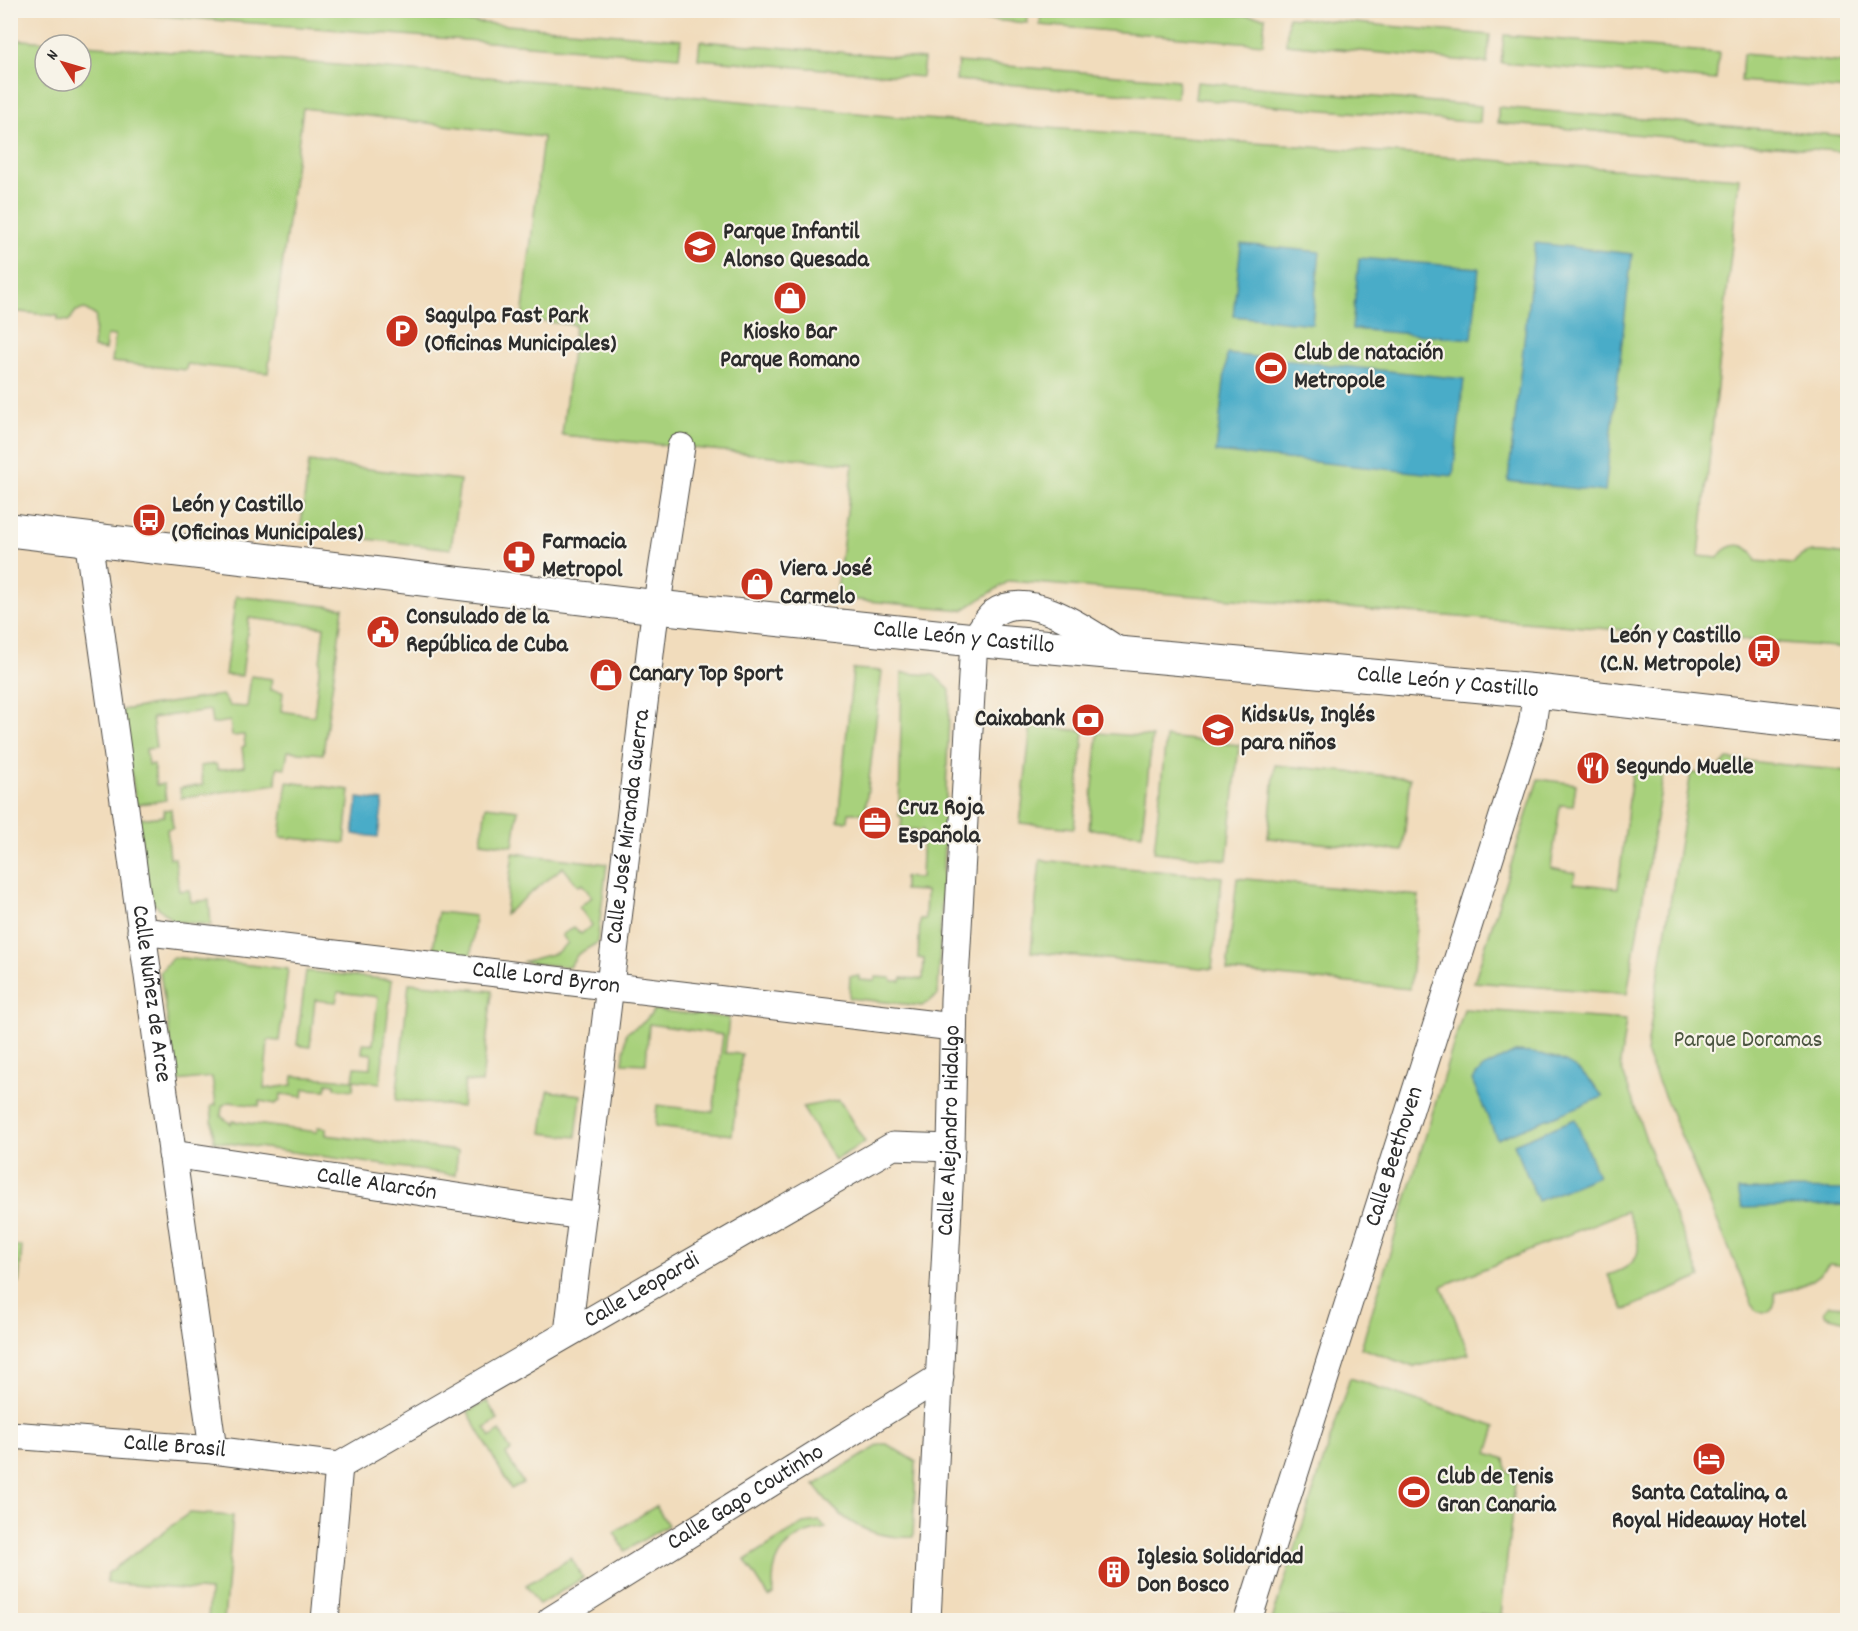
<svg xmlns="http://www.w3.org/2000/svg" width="1858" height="1631" viewBox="0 0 1858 1631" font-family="Dekko,sans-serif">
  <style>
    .green { fill: #a8d17c; stroke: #6a7e54; stroke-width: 1.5; fill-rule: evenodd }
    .water { fill: #48acc8; stroke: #3a6c7a; stroke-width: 1.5 }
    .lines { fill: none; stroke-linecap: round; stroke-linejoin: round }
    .street-casing { stroke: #494641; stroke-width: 29 }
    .secondary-casing { stroke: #494641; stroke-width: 35 }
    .street { stroke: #fff; stroke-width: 27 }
    .secondary { stroke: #fff; stroke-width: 33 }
    .labels { text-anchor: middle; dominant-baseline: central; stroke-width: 4.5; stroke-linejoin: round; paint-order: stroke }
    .poi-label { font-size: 24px; font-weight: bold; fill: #2b2b2b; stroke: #f7f3e8; text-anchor: start }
    .street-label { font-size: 24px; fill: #2b2b2b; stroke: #f7f3e8 }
    .park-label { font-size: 24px; fill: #4a543f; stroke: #f7f3e8 }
  </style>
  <rect width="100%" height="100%" fill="#f7f3e8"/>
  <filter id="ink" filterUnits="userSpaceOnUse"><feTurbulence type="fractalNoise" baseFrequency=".0167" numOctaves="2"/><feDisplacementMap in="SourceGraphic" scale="12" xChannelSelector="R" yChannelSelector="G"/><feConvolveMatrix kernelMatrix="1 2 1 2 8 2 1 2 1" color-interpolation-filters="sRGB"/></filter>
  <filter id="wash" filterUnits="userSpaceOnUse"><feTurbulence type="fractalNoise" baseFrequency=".008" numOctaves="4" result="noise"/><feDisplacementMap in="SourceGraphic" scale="24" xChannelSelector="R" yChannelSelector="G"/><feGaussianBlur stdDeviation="1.35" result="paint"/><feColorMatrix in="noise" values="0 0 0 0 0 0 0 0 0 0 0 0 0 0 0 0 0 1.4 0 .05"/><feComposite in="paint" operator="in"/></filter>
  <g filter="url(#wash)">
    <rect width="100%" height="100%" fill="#f1dcbc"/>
    <!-- green -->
    <path class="green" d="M101 11H333L681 39 679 57Z
      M876 11H1029L1027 23Z
      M1041 11 1187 10 1265 17 1263 44 1040 25Z
      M1288 17 1490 35 1487 63 1286 44Z
      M1504 35 1719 53 1716 80 1501 63Z
      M10 39 549 82 897 117 1739 178 1699 556 1718 558C1727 540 1751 541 1756 561L1793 564C1806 545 1827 553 1847 555V552V648L1009 581 963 610 836 598 853 464 562 435 575 325 522 319 543 137 303 108 268 373 187 364 186 370 112 362 115 336 107 335 105 350 93 348 96 316 85 309 76 311 69 321 58 320V316L11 311ZM45 45H81V81H45Z
      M700 41 924 59 922 77 698 59Z
      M1743 54 1847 63V90L1741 81Z
      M958 62 1178 80 1177 98 956 80Z
      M1197 82 1481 106 1480 123 1195 99Z
      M1498 107 1847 136V152L1498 123Z
      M309 462 460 480 451 549 300 531Z
      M236 596 343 608 323 754 288 751 285 768 277 767 276 784 181 798 180 788 203 785 200 766 216 764 218 770 244 766 242 747 245 746 244 735 232 736 230 721 212 724 210 710 152 718 156 748 146 749 148 765 154 764 156 785 164 784 166 800 136 805 122 710 222 695 230 706 247 707 251 676 272 679 270 690 283 692 281 711 314 716 324 627 249 618 242 676 225 675Z
      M853 669 882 671 865 813H849L848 821H838Z
      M902 673 934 675 950 690 938 995 922 1006 849 998 850 976H859V980L875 981 876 977 891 978 892 981H901L902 978 923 979 924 959 918 958 920 919H925L926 891 904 890V877L921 878 923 830 901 829 902 817 899 816Z
      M1031 726 1084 731 1074 828 1020 823Z
      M1098 733 1152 737 1142 834 1089 829Z
      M1166 737 1239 745 1227 860 1154 852Z
      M1727 759 1847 771V1266L1829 1264C1815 1282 1797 1289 1775 1293 1776 1303 1774 1312 1763 1313L1755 1310 1752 1303 1646 1053 1691 772C1707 777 1717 773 1727 759Z
      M1275 765 1410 778 1403 851 1268 838Z
      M1633 767 1664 771 1627 994 1474 982 1538 779 1576 784 1573 806 1560 805 1551 868 1575 873 1574 883 1618 888Z
      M287 782 350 790 345 843 280 837Z
      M486 806 518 810 513 846 481 842Z
      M171 809 173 828 167 829 170 858H175L179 891 189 890 191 902 209 900 211 925 173 921 150 900 138 819 164 816V810Z
      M513 853 607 864 597 943 578 954 569 967 522 962 556 953 568 943 562 935 574 927 581 934 592 925 579 907 592 897 582 884 578 886 563 867 505 914Z
      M1040 860 1222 877 1212 969 1031 952Z
      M1237 878 1419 896 1410 989 1227 971Z
      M438 912 475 916 471 955 433 952Z
      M173 957 288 969 279 1041 268 1040 264 1089 292 1085 293 1076 353 1080 355 1067 371 1068 372 1054 362 1053 363 1043 373 1044 378 997 338 992 336 1002 315 1000 310 1047 297 1045 306 971 392 980 380 1083 354 1080 353 1090 335 1088V1084L327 1083 326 1090 304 1089 303 1097 281 1094 280 1101 275 1104 260 1101 259 1106 229 1102 222 1106 221 1116 231 1124 232 1121 317 1132 318 1127 326 1128V1135L458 1151 455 1175 214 1141 211 1106 216 1105 212 1077 177 1081 160 972Z
      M409 983 492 991 482 1083 465 1081 462 1107 396 1100Z
      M1464 1009 1626 1020 1620 1064 1664 1191 1701 1277 1624 1310 1608 1275C1649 1263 1641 1242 1626 1211L1442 1286 1469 1354 1414 1367 1361 1348Z
      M654 1010 729 1018 725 1053 742 1054 732 1135 655 1126 657 1105 713 1112 723 1035 649 1024 646 1064 623 1063 626 1033 644 1022Z
      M548 1091 581 1095 576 1137 542 1133Z
      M839 1100 865 1142 835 1160 802 1107Z
      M10 1246H22L19 1283 11 1282Z
      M1829 1305 1847 1306V1321L1826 1316 1824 1311Z
      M1350 1378 1496 1427 1488 1453 1505 1459 1507 1472 1516 1474 1501 1615 1533 1620H1500V1616L1480 1614 1475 1620H1272Z
      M487 1401 498 1420 485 1428 491 1437 500 1431 511 1451 506 1454 523 1483 511 1489 468 1412Z
      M881 1444H887L916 1462 913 1537C869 1539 839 1521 815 1485Z
      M656 1506 668 1525 625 1551 614 1532Z
      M189 1513 233 1516 224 1620H208L210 1591 107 1583V1574Z
      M820 1521 826 1528C791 1533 768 1556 774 1594L769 1597 745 1560 804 1523Z
      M571 1558 583 1578 539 1605 526 1585Z"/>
    <!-- water -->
    <path class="water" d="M1535 243 1632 254 1605 492 1508 481Z
      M1241 244 1320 252 1312 324 1233 316Z
      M1359 258 1479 268 1472 339 1352 329Z
      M1227 354 1464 379 1453 476 1216 452Z
      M358 798 383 801 378 837 353 834Z
      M1515 1052C1554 1052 1581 1064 1603 1097L1497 1139 1472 1080 1483 1068Z
      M1575 1119 1598 1176 1538 1201 1514 1144Z
      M1791 1189 1846 1190V1205L1742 1208 1738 1190Z"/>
  </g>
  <g filter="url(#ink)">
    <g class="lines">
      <defs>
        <g id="street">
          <path id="s1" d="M88 538 213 1450"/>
          <path id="s2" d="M141 931 953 1027"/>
          <path id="s3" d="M172 1154 582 1216"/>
          <path id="s4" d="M568 1333 653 629 681 447"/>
          <path id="s5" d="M10 1435 213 1450 339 1466"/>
          <path id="s6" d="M339 1466 893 1146 951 1148"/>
          <path d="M325 1620 339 1466"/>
          <path id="s7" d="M551 1620 940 1377"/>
          <path id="s8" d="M927 1620 951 1148 954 999 974 640C980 632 986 619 994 613 1031 587 1090 633 1122 653"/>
          <path id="s9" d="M1248 1620 1532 725 1537 691"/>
        </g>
        <g id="secondary">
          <path id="s10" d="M10 530 657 607 974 640 1537 691 1848 726"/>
        </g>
      </defs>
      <!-- street casing -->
      <use href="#street" class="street-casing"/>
      <!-- secondary casing -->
      <use href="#secondary" class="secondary-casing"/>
      <!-- street -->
      <use href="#street" class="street"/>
      <!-- secondary -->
      <use href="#secondary" class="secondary"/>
    </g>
  </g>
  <!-- icons -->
  <defs>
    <symbol id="school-disc" viewBox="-11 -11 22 22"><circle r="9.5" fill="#c8321e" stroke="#f7f3e8"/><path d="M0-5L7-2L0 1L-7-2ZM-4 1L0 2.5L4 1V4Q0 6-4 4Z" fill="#fff"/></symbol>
    <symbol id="shop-disc" viewBox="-11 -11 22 22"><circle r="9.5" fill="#c8321e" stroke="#f7f3e8"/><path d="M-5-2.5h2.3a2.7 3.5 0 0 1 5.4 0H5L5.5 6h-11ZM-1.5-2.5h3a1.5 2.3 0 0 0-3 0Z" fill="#fff"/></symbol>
    <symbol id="parking-disc" viewBox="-11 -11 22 22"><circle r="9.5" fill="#c8321e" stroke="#f7f3e8"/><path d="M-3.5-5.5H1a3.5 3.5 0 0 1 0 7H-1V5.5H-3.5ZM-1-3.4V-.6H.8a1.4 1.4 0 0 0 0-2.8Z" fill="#fff"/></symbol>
    <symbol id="stadium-disc" viewBox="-11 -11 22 22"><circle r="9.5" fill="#c8321e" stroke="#f7f3e8"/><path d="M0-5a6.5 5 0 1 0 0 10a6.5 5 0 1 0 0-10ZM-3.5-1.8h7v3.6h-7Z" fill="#fff"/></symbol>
    <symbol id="bus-disc" viewBox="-11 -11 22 22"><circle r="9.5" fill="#c8321e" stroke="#f7f3e8"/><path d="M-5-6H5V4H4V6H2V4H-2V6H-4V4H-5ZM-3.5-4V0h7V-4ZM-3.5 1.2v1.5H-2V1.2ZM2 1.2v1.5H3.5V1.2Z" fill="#fff"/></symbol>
    <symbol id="pharmacy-disc" viewBox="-11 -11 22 22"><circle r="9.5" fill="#c8321e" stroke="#f7f3e8"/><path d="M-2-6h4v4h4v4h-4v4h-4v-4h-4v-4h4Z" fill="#fff"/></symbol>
    <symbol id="civic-disc" viewBox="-11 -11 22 22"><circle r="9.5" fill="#c8321e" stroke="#f7f3e8"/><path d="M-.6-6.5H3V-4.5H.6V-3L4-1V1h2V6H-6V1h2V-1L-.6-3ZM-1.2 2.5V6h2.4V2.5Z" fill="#fff"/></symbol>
    <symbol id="bank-disc" viewBox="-11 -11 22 22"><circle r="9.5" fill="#c8321e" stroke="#f7f3e8"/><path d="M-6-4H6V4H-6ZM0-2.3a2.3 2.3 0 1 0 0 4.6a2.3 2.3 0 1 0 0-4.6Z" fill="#fff"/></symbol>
    <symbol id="restaurant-disc" viewBox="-11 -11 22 22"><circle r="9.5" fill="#c8321e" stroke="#f7f3e8"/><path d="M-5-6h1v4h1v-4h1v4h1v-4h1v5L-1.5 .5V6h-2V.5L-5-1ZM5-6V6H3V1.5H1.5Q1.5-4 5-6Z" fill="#fff"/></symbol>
    <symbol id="office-disc" viewBox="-11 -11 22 22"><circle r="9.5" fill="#c8321e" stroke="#f7f3e8"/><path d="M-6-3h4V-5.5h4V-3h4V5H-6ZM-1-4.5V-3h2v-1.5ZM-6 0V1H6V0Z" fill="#fff"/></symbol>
    <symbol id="hotel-disc" viewBox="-11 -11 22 22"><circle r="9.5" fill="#c8321e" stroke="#f7f3e8"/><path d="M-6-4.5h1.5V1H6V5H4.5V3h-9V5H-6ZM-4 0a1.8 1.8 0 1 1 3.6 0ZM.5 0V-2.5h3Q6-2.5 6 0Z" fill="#fff"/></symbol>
    <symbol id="building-disc" viewBox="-11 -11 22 22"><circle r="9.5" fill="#c8321e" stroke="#f7f3e8"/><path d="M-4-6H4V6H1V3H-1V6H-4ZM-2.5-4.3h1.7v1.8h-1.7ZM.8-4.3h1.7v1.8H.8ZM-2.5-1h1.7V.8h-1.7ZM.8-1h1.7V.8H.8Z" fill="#fff"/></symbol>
  </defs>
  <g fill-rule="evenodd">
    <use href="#school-disc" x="681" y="228" width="38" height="38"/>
    <use href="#shop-disc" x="771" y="279" width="38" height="38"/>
    <use href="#parking-disc" x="383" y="312" width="38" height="38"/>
    <use href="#stadium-disc" x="1252" y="349" width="38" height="38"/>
    <use href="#bus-disc" x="130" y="501" width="38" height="38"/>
    <use href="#pharmacy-disc" x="500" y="538" width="38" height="38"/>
    <use href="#shop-disc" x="738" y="565" width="38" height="38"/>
    <use href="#civic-disc" x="364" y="613" width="38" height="38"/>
    <use href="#bus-disc" x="1745" y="632" width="38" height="38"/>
    <use href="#shop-disc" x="587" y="656" width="38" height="38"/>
    <use href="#bank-disc" x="1069" y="701" width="38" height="38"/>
    <use href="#school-disc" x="1199" y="711" width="38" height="38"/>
    <use href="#restaurant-disc" x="1574" y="749" width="38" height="38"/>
    <use href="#office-disc" x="856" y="804" width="38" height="38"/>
    <use href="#hotel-disc" x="1690" y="1440" width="38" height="38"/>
    <use href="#stadium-disc" x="1395" y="1473" width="38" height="38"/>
    <use href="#building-disc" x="1095" y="1553" width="38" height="38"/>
  </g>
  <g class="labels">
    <!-- poi labels -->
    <g class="poi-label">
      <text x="723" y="233">Parque Infantil<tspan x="723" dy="28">Alonso Quesada</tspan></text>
      <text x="425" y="317">Sagulpa Fast Park<tspan x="425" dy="28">(Oficinas Municipales)</tspan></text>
      <text x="790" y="333" text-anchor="middle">Kiosko Bar<tspan x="790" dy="28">Parque Romano</tspan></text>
      <text x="1294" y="354">Club de natación<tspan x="1294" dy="28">Metropole</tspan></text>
      <text x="172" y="506">León y Castillo<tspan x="172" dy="28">(Oficinas Municipales)</tspan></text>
      <text x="542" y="543">Farmacia<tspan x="542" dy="28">Metropol</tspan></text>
      <text x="780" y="570">Viera José<tspan x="780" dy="28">Carmelo</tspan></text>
      <text x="406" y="618">Consulado de la<tspan x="406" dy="28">República de Cuba</tspan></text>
      <text x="1741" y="637" text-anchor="end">León y Castillo<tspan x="1741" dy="28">(C.N. Metropole)</tspan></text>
      <text x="629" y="675">Canary Top Sport</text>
      <text x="1241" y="716">Kids&amp;Us, Inglés<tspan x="1241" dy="28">para niños</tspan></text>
      <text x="1065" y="720" text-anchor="end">Caixabank</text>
      <text x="1616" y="768">Segundo Muelle</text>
      <text x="898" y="809">Cruz Roja<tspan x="898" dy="28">Española</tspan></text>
      <text x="1437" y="1478">Club de Tenis<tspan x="1437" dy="28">Gran Canaria</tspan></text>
      <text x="1709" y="1494" text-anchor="middle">Santa Catalina, a<tspan x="1709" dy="28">Royal Hideaway Hotel</tspan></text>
      <text x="1137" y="1558">Iglesia Solidaridad<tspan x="1137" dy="28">Don Bosco</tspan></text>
    </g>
    <!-- street labels -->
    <g class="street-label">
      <text stroke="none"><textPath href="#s10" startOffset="960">Calle León y Castillo</textPath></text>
      <text stroke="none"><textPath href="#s10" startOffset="1446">Calle León y Castillo</textPath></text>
      <text stroke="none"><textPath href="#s4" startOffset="510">Calle José Miranda Guerra</textPath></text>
      <text stroke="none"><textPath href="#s2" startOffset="408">Calle Lord Byron</textPath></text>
      <text stroke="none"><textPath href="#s1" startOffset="460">Calle Núñez de Arce</textPath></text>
      <text stroke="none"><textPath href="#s8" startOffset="490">Calle Alejandro Hidalgo</textPath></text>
      <text stroke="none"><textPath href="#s9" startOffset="486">Calle Beethoven</textPath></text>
      <text stroke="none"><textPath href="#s3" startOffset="207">Calle Alarcón</textPath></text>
      <text stroke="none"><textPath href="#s6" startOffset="350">Calle Leopardi</textPath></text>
      <text stroke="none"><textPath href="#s5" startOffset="165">Calle Brasil</textPath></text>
      <text stroke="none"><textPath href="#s7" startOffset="230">Calle Gago Coutinho</textPath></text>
    </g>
    <!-- park labels -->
    <g class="park-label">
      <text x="1748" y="1041">Parque Doramas</text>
    </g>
  </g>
  <!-- margin -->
  <rect width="1858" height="1631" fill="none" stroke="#f7f3e8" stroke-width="36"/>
  <!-- north arrow -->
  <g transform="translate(63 63) rotate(307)"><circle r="28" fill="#f7f3e8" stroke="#a5a39c" stroke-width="1.5"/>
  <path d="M0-4.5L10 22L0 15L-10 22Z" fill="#c8321e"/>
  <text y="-9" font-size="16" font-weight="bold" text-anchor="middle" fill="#2b2b2b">N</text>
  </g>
</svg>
